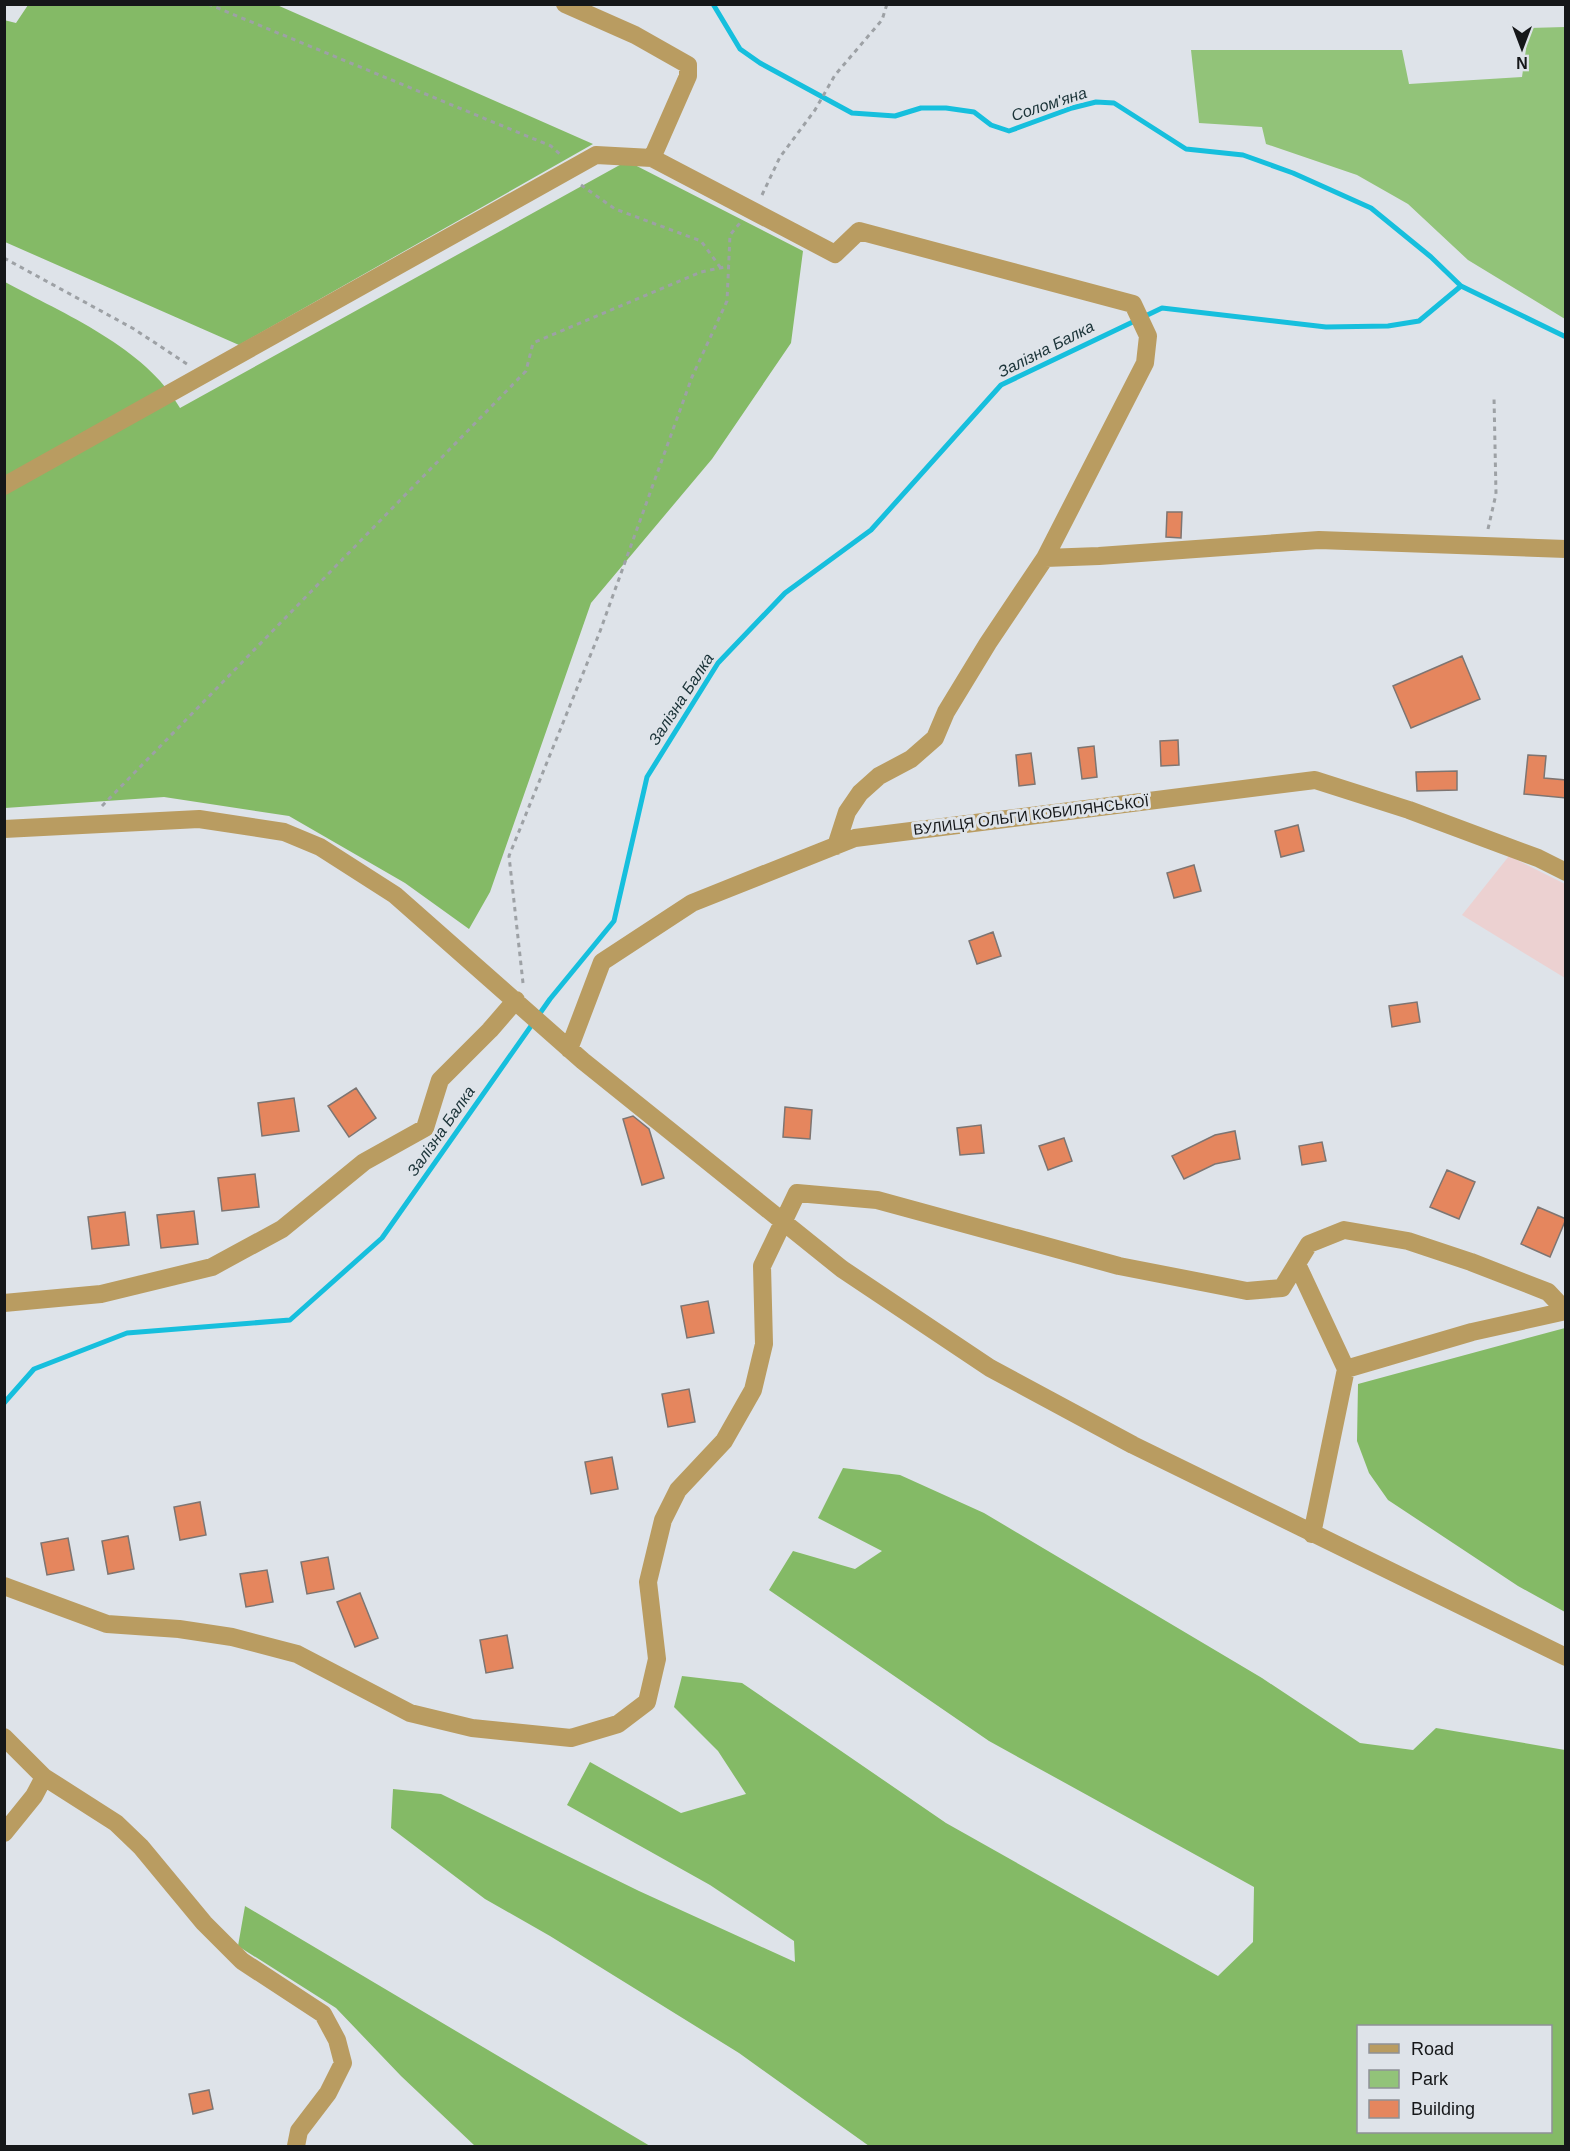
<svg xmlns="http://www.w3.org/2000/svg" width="1570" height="2151" viewBox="0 0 1570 2151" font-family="Helvetica,sans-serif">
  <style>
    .industrial { fill: #ecd1d1 }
    .green { fill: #92c379 }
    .forest { fill: #84ba66; fill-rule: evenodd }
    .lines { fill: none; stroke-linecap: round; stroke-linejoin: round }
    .stream { stroke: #16bfdd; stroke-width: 5 }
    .building { fill: #e5865e; stroke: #7d7572; stroke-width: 1.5 }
    .path { stroke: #9da1a5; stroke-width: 3; stroke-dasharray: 4.5 4.5; stroke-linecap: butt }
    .minor { stroke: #b99c61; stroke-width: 18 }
    .labels { text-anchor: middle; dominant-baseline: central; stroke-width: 6; stroke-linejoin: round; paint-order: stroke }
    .street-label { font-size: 15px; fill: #151719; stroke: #dee3e9 }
    .water-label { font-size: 16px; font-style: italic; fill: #1b3338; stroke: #dee3e9 }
  </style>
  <rect width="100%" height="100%" fill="#dee3e9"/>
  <!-- industrial -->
  <path class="industrial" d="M1509 856 1565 884V978L1462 915Z"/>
  <!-- green -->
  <path class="green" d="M1565 27V319L1468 260 1408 204 1357 175 1266 144 1262 127 1199 123 1191 50H1402L1409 84 1522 77 1529 28Z"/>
  <!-- forest -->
  <path class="forest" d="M28 5H277L593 144 239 345 5 242 4 20 16 23Z
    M627 161 803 251 791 343 712 459 591 603 490 892 469 929 405 883 289 816 164 797 5 808V282C64 314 145 347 180 408Z
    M1565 1328H1566L1565 1612 1518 1586 1388 1500 1369 1473 1357 1441 1358 1384Z
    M843 1468 900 1475 984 1513 1262 1678 1360 1743 1413 1750 1436 1728 1565 1750V2146H869L739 2053 550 1936 485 1899 391 1828 393 1789 441 1794 639 1891 795 1962 794 1941 710 1885 567 1805 590 1762 681 1813 746 1794 718 1751 674 1707 682 1676 742 1683 946 1823 1218 1976 1253 1942 1254 1887 989 1741 769 1590 793 1551 855 1569 882 1551 818 1518ZM1550 2026V2132H1358V2026Z
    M245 1906 650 2146H475L401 2076 336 2008 238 1946Z"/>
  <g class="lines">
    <!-- stream -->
    <path class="stream" d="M713 4 740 49 760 63 852 113 895 116 921 108H946L974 112 991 125 1009 131 1072 108 1096 102 1114 103 1186 149 1243 155 1293 173 1371 208 1431 257 1461 286 1566 337
      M4 1403 34 1369 127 1333 290 1320 382 1238 550 999 614 921 647 777 718 663 785 593 871 530 1001 385 1162 308 1326 327 1388 326 1419 321 1461 286"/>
  </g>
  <!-- building -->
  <path class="building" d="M1167 512H1182L1181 538 1166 537Z
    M1462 656 1480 699 1411 728 1393 686Z
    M1178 740 1179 765 1161 766 1160 741Z
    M1094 746 1097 777 1082 779 1078 748Z
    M1031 753 1035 784 1019 786 1016 755Z
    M1528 755 1546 756 1544 778 1566 780V798L1524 794Z
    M1457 771V790L1417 791 1416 772Z
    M1298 825 1304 851 1281 857 1275 831Z
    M1194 865 1201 891 1174 898 1167 873Z
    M993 932 1001 956 977 964 969 941Z
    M1417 1002 1420 1022 1392 1027 1389 1006Z
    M356 1088 376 1118 349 1137 328 1106Z
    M294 1098 299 1131 262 1136 258 1103Z
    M785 1107 812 1110 810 1139 783 1137Z
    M633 1116 649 1129 664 1178 642 1185 623 1119Z
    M981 1125 984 1153 960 1155 957 1128Z
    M1235 1131 1240 1159 1215 1164 1184 1179 1172 1156 1215 1135Z
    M1064 1138 1072 1161 1048 1170 1039 1146Z
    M1322 1142 1326 1161 1302 1165 1299 1146Z
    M1447 1170 1475 1182 1459 1219 1430 1207Z
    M255 1174 259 1207 222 1211 218 1178Z
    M1538 1207 1566 1219 1550 1257 1521 1244Z
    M194 1211 198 1244 161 1248 157 1215Z
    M125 1212 129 1245 92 1249 88 1217Z
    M708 1301 714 1333 687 1338 681 1306Z
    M689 1389 695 1422 668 1427 662 1394Z
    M612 1457 618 1489 591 1494 585 1462Z
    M200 1502 206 1535 180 1540 174 1507Z
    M128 1536 134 1569 108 1574 102 1541Z
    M68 1538 74 1570 47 1575 41 1543Z
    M328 1557 334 1589 307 1594 301 1562Z
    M267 1570 273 1602 246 1607 240 1574Z
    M360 1593 378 1638 355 1647 337 1602Z
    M507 1635 513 1668 486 1673 480 1640Z
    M209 2090 213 2109 193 2114 189 2094Z"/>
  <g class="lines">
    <!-- path -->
    <path class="path" d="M208 4 551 146 561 155
      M581 185 615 209 701 241 720 267
      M762 195 780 157 815 110 835 75 882 20 887 4
      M4 258 134 329 187 364
      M1488 529 1496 494 1494 397
      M102 806 526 371 533 343 701 272 729 266
      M523 983 509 856 599 634 692 377 727 301 730 235 740 223"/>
    <!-- minor -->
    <path class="minor" d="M565 4 635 35 688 65V76L652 158 835 254 859 231 1133 304 1148 336 1145 363 1045 558 988 643 946 712 935 738 911 759 879 776 860 793 847 812 836 846
      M4 486 596 155 652 158
      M1045 558 1099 556 1319 540 1566 549
      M4 829 199 819 284 832 320 847 395 895 583 1061 842 1269 990 1368 1133 1445 1566 1657
      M569 1049 602 962 692 903 855 838 1315 780 1409 810 1538 858 1566 872
      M1297 1264 1346 1369
      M4 1303 101 1294 212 1267 282 1229 364 1162 425 1128 440 1080 490 1030 516 1000
      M1312 1534 1346 1369 1472 1332 1566 1311
      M4 1586 107 1624 179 1629 232 1637 297 1654 410 1713 472 1728 571 1738 618 1724 647 1702 657 1659 648 1582 663 1520 678 1490 724 1441 753 1390 764 1344 762 1266 797 1193 877 1200 1119 1266 1247 1291 1282 1288 1309 1244 1344 1230 1408 1241 1471 1262 1548 1292 1566 1311
      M4 1737 44 1777 116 1823 141 1847 204 1923 242 1961 323 2014 337 2040 343 2063 328 2093 299 2131 296 2146
      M4 1833 34 1796 44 1777"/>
  </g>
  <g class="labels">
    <!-- street labels -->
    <g class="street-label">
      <text transform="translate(1031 815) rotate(-7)">ВУЛИЦЯ ОЛЬГИ КОБИЛЯНСЬКОЇ</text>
    </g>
    <!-- water labels -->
    <g class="water-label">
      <text transform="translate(1049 104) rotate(-18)">Солом'яна</text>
      <text transform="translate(1046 349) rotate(-27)">Залізна Балка</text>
      <text transform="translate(681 699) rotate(-57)">Залізна Балка</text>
      <text transform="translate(441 1131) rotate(-55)">Залізна Балка</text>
    </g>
  </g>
  <!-- border -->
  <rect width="1570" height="2151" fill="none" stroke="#151719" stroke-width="12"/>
  <!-- legend -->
  <rect x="1357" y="2025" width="195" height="108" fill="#dee3e9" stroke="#8e9196" stroke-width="1.5"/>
  <rect x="1369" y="2044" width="30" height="9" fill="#b99c61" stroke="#8e9196" stroke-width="1.5"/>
  <text x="1411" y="2055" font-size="18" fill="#151719">Road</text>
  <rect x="1369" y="2070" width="30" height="18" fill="#92c379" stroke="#8e9196" stroke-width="1.5"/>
  <text x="1411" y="2085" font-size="18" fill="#151719">Park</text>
  <rect x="1369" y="2100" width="30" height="18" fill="#e5865e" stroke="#8e9196" stroke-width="1.5"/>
  <text x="1411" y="2115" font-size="18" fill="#151719">Building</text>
  <!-- north arrow -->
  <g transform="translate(1522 48) rotate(180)" stroke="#dee3e9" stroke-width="4.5" paint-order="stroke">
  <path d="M0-4.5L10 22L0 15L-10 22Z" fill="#151719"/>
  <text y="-9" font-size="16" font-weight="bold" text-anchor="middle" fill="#151719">N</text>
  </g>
</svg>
